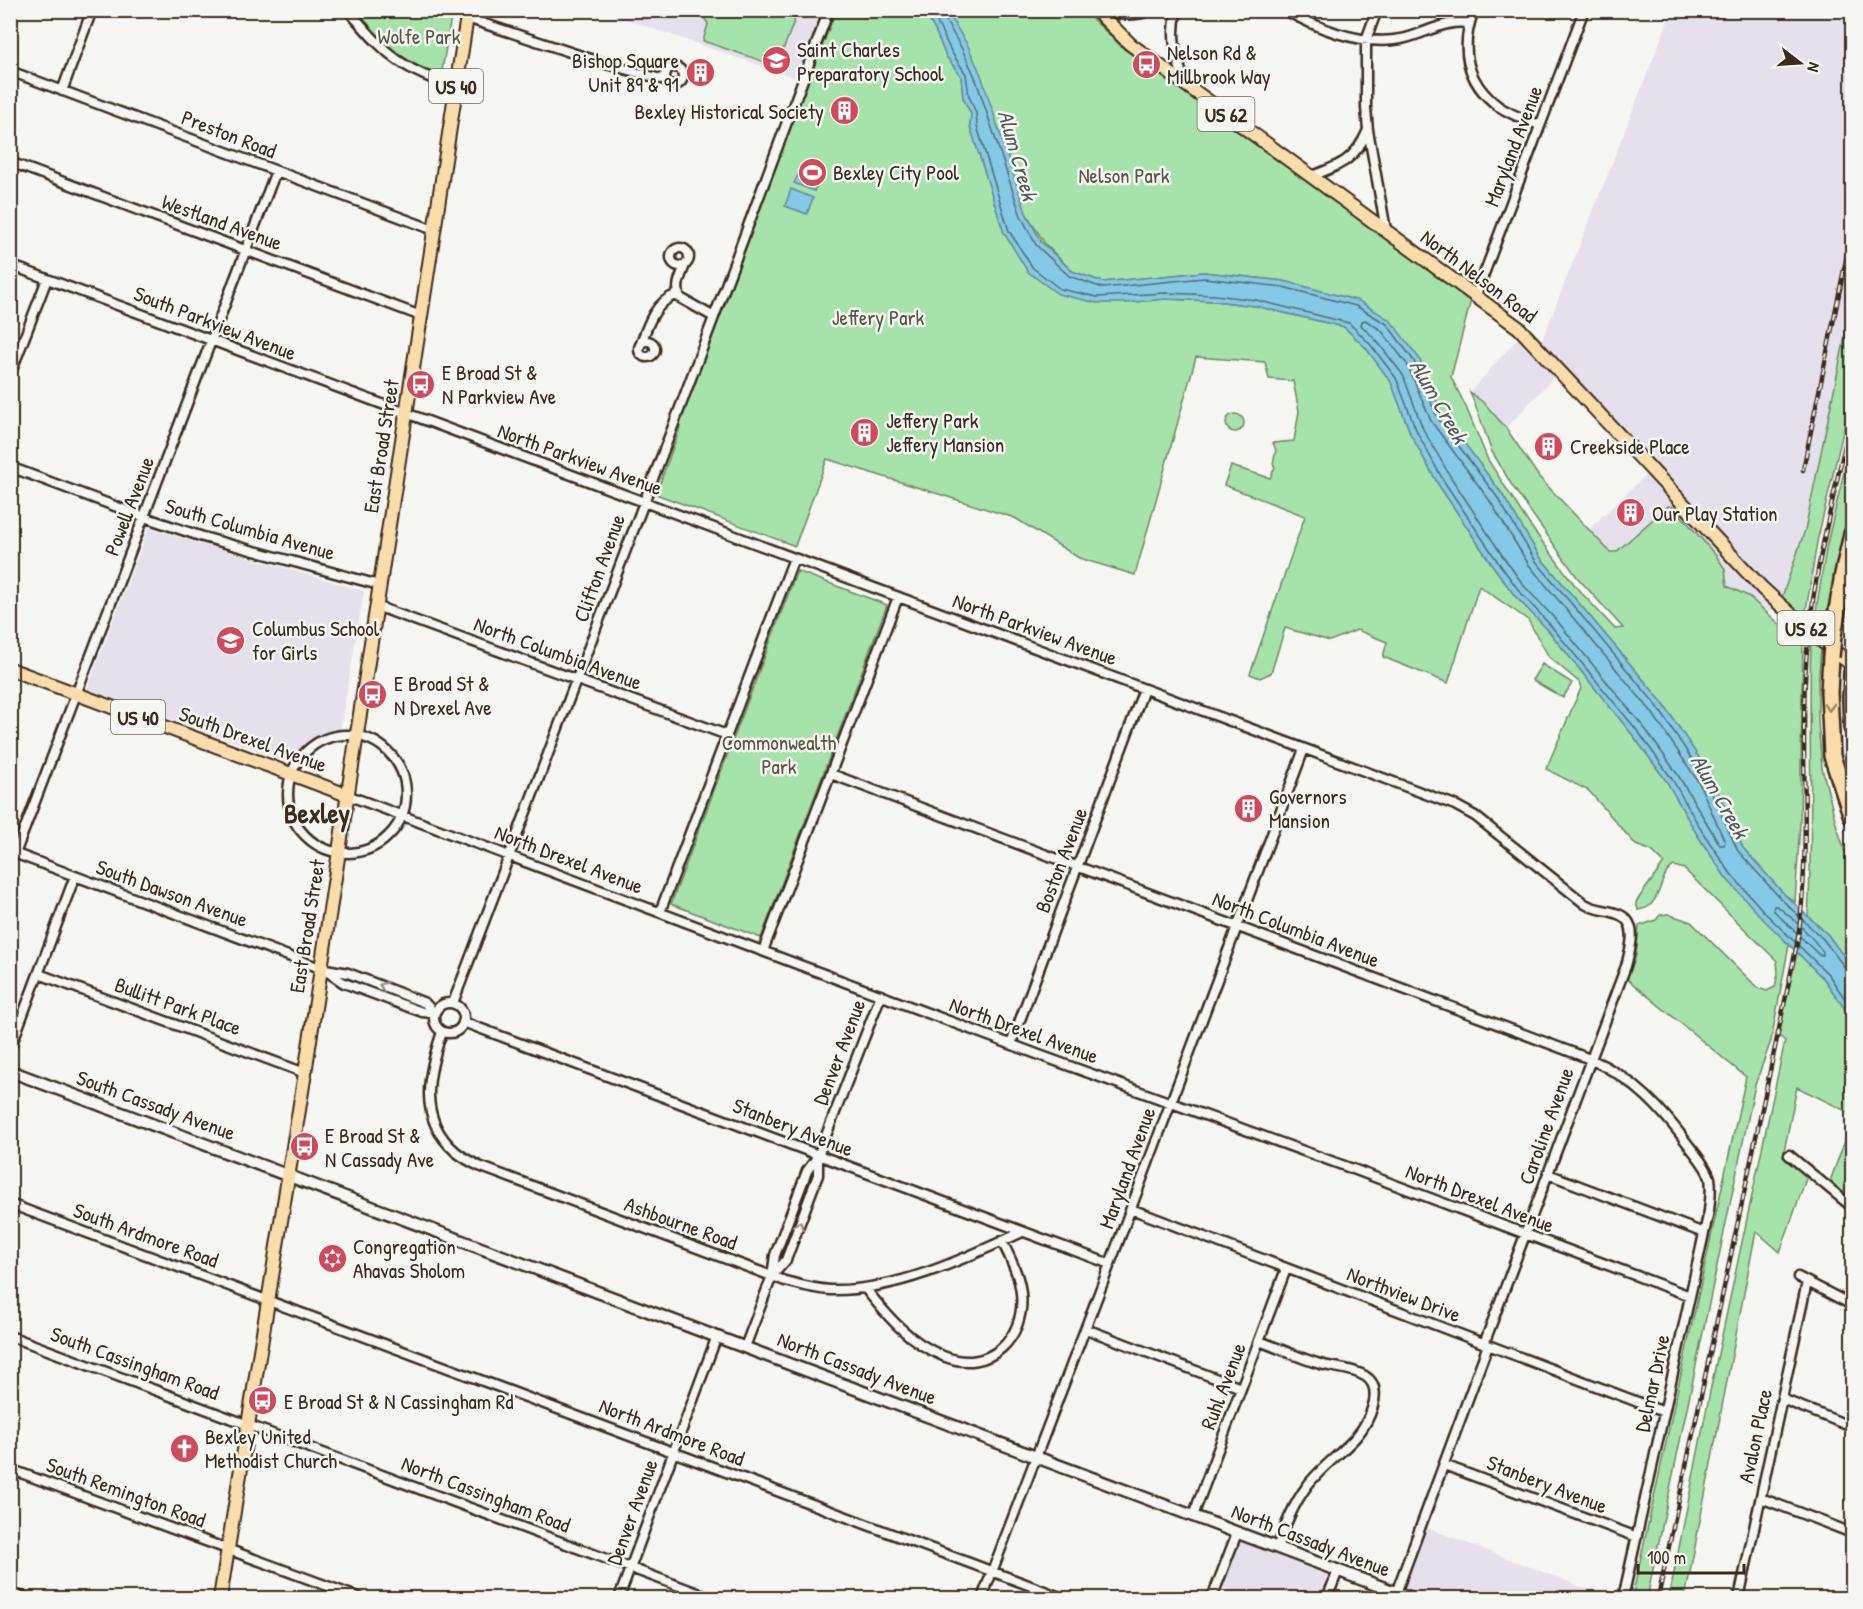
<svg xmlns="http://www.w3.org/2000/svg" width="1863" height="1609" viewBox="0 0 1863 1609" font-family="'Patrick Hand',sans-serif">
  <style>
    .built { fill: #e5e0ec }
    .green { fill: #a5e3aa; stroke: #708664; stroke-width: 1.5 }
    .water { fill: #84c9e6; stroke: #678996; stroke-width: 1.5 }
    .lines { fill: none; stroke-linecap: round; stroke-linejoin: round }
    .shore { stroke: #586a6e; stroke-width: 1.5 }
    .street-casing { stroke: #3b2a1e; stroke-width: 13 }
    .secondary-casing { stroke: #3b2a1e; stroke-width: 15 }
    .primary-casing { stroke: #3b2a1e; stroke-width: 16 }
    .highway-casing { stroke: #3b2a1e; stroke-width: 20 }
    .street { stroke: #f6f6f2; stroke-width: 8 }
    .secondary { stroke: #f6f6f2; stroke-width: 10 }
    .primary { stroke: #fbddab; stroke-width: 12 }
    .highway { stroke: #fbddab; stroke-width: 15 }
    .rail-casing { stroke: #3b2a1e; stroke-width: 4.5 }
    .rail { stroke: #f6f6f2; stroke-width: 2; stroke-dasharray: 7; stroke-linecap: butt }
    .highway-bridge-casing { stroke: #3b2a1e; stroke-width: 20; stroke-linecap: butt }
    .highway-bridge { stroke: #fbddab; stroke-width: 15 }
    .oneway { stroke: #9b8464 }
    .oneway2 { stroke: #989088 }
    .labels { text-anchor: middle; dominant-baseline: central; stroke-width: 5; stroke-linejoin: round; paint-order: stroke }
    .shield { fill: #f6f6f2; stroke: #73675e; stroke-width: 1.5 }
    .shield-label { font-size: 20px; font-weight: bold; fill: #3b2a1e }
    .park-label { font-size: 21px; fill: #565841; stroke: #f6f6f2 }
    .poi-label { font-size: 21px; fill: #3b2a1e; stroke: #f6f6f2; text-anchor: start }
    .street-label { font-size: 21px; fill: #3b2a1e; stroke: #f6f6f2 }
    .water-label { font-size: 22px; font-style: italic; fill: #515a5a; stroke: #f6f6f2 }
    .district-label { font-size: 27px; font-weight: bold; fill: #3b2a1e; stroke: #f6f6f2 }
  </style>
  <rect width="100%" height="100%" fill="#f6f6f2"/>
  <filter id="ink" filterUnits="userSpaceOnUse"><feTurbulence type="fractalNoise" baseFrequency=".0167" numOctaves="2"/><feDisplacementMap in="SourceGraphic" scale="12" xChannelSelector="R" yChannelSelector="G"/><feConvolveMatrix kernelMatrix="1 2 1 2 8 2 1 2 1" color-interpolation-filters="sRGB"/></filter>
  <g filter="url(#ink)">
    <!-- built -->
    <path class="built" d="M602 11H825L799 79Z
      M1672 11H1852V175L1846 193 1852 189V303L1805 530 1782 597 1768 612 1748 596 1727 586 1725 569 1668 506 1616 552H1610L1588 530 1648 473 1557 374 1506 428 1485 404 1470 392 1519 337 1543 338Z
      M149 527 175 536 364 591 340 730 330 731 316 736 302 747 290 762 87 689Z
      M1422 1526 1611 1598H1411L1396 1593Z
      M1237 1532 1338 1570 1327 1598H1252L1217 1585Z"/>
    <!-- green -->
    <path class="green" d="M353 11H452L442 71C411 74 373 31 353 11Z
      M700 11H798L777 66 703 41 708 24Z
      M836 11H924L935 30 946 56 961 76 963 98 971 114 970 126 1004 233 1125 303 1165 299 1215 301 1255 306 1344 327 1366 348 1391 382 1411 435 1438 484 1493 566 1515 596 1548 630 1635 738 1667 782 1698 836 1726 878 1789 945 1771 1041 1755 1085 1647 1598H1632L1746 1077 1627 979 1636 955 1639 926 1656 920 1660 915 1668 914 1691 922 1758 988 1767 991 1775 987 1778 973 1777 961 1684 869 1674 866C1660 873 1662 897 1648 907 1645 909 1641 909 1638 910L1636 902 1664 863 1652 851 1636 845 1589 791 1546 769 1581 688 1579 682 1549 657 1528 620 1479 586 1448 683 1383 657 1387 642 1357 630 1330 641 1285 628 1271 673 1260 678 1250 674 1305 516 1224 485 1231 466 1270 478 1275 467 1273 464 1276 450 1273 443 1294 441 1299 411 1293 381 1269 379 1265 362 1196 357 1135 575 1079 558 1015 518 827 459 795 546 656 494 679 431 682 415 766 189Z
      M937 11H1084L1123 48 1471 300 1451 377 1466 407 1488 460 1529 524 1577 588 1615 629 1623 628 1577 577 1513 487 1491 450 1480 418 1470 392 1485 404 1506 428 1539 477 1610 552H1616L1668 506 1674 507 1717 557 1725 569 1727 586 1748 596 1785 629H1793L1803 637 1800 823 1795 902 1784 894 1743 848 1711 776 1662 702 1540 557 1502 494 1358 301 1284 281 1204 272 1103 282 1072 271 1045 244 1026 213 994 118Z
      M1852 303V394L1817 542 1805 617 1782 597 1805 530Z
      M1226 423a9 9 0 1 1 18 0a9 9 0 1 1-18 0Z
      M1852 438V494L1823 629 1814 623 1827 544Z
      M797 571 887 605 761 938 671 904Z
      M1811 642 1821 650 1818 684V722L1822 768 1837 827 1852 872V968L1828 935 1808 916C1814 825 1808 734 1811 642Z
      M1542 664 1572 683 1563 698 1532 680Z
      M1796 951 1824 979 1852 1019V1114L1797 1087 1783 1156 1807 1176 1780 1252 1756 1231 1685 1598H1669L1711 1387 1785 1041 1778 1035Z
      M1852 1121V1202L1829 1184Z"/>
    <!-- water -->
    <path class="water" d="M924 11H947L968 46 981 75 1026 213 1041 242 1072 271 1103 282 1204 272 1284 281 1359 301 1390 320 1419 358 1442 413 1502 494 1540 557 1662 702 1711 776 1743 848 1784 894 1828 935 1852 968V1019L1824 979 1762 918 1726 878 1698 836 1667 782 1635 738 1548 630 1515 596 1493 566 1438 484 1411 435 1391 382 1366 348 1344 327 1255 306 1215 301 1165 299 1125 303H1097L1058 294 1028 272 1004 233 970 126 971 114 963 98 961 76 946 56 935 30Z
      M798 175 804 180 818 183 814 191 794 183Z
      M791 189 813 198 807 214 785 206Z"/>
    <g class="lines">
      <!-- shore -->
      <path class="shore" d="M931 10 952 53 966 74 969 96 976 113 977 126 1009 231 1033 268 1060 289 1097 297 1165 293 1215 295 1256 300 1349 323 1370 344 1396 378 1417 432 1443 480 1498 562 1520 592 1552 627 1640 734 1672 779 1703 833 1731 874 1766 914 1828 974 1852 1009
        M942 10 943 16 962 49 975 77 1021 216 1036 245 1069 276 1103 288 1204 278 1283 287 1356 306 1387 324 1414 361 1437 417 1497 497 1535 560 1657 706 1705 779 1738 851 1780 898 1823 939 1846 969 1852 971
        M1365 320 1381 330 1407 364 1431 421 1490 501 1529 565 1651 711 1699 783 1725 842 1724 845H1720L1678 775 1646 730 1558 622 1525 587 1504 558 1450 476 1423 429 1403 375 1376 340 1361 325 1362 321Z
        M1774 906H1777C1794 919 1811 935 1823 952V955H1819L1773 910Z"/>
      <defs>
        <path id="street" d="M348 10C359 22 369 35 381 46 402 67 428 79 456 86
          M1098 10C1116 15 1135 17 1152 10
          M1177 10C1170 36 1176 58 1185 83
          M1285 10C1319 29 1362 46 1401 39 1420 36 1451 17 1469 24
          M1377 10 1366 40V108L1368 130 1386 230
          M1474 10C1460 47 1465 81 1498 106 1511 115 1526 120 1540 125
          M467 18 606 64 665 80
          M665 76a9 9 0 1 1 18 0a9 9 0 1 1-18 0Z
          M10 71 434 230
          M62 91 92 10
          M10 162 421 316
          M1312 176C1341 165 1355 160 1368 130
          M671 257a9 9 0 1 1 18 0a9 9 0 1 1-18 0Z
          M10 265 1455 805 1475 816 1585 904C1597 911 1607 909 1618 914 1640 922 1630 950 1626 966L1484 1344
          M1476 295 1584 10
          M680 297C675 286 681 276 685 265
          M639 349a8 8 0 1 1 16 0a8 8 0 1 1-16 0Z
          M640 346C647 327 654 303 675 295L714 317
          M10 375 47 279
          M10 467 144 517 203 537 379 585
          M376 606 727 735
          M288 794a59 59 0 1 1 118 0a59 59 0 1 1-118 0Z
          M831 774 1590 1059C1634 1078 1663 1110 1690 1147 1697 1156 1707 1167 1710 1178 1712 1189 1710 1200 1709 1211L1623 1598
          M347 795 1042 1056 1353 1169 1690 1296
          M11 852 320 968 348 973 425 1003 434 1013
          M15 854 276 171
          M660 912 794 558
          M763 951 898 597
          M326 971 344 983 422 1012 434 1013
          M39 974 305 1073
          M434 1018a15 15 0 1 1 30 0a15 15 0 1 1-30 0Z
          M453 1003 672 429 829 10
          M463 1022 1110 1264
          M442 1032C428 1073 417 1118 455 1151 462 1157 471 1162 479 1166L785 1281C800 1285 814 1289 830 1290 894 1292 964 1259 1022 1232
          M1011 1044 1144 689
          M10 1049 75 876
          M1789 1155 1852 1207
          M1548 1174 1704 1233
          M10 1204 1063 1598
          M1131 1209 1664 1412
          M772 1276 786 1260 818 1175V1156
          M1798 1277 1852 1305
          M865 1288C887 1316 909 1342 943 1356 989 1375 1026 1338 1021 1293 1019 1274 1010 1258 1002 1241
          M1086 1329 1241 1388
          M10 1336 711 1598
          M1259 1341C1279 1348 1299 1358 1320 1364 1334 1368 1352 1368 1365 1376 1386 1389 1368 1423 1356 1437 1341 1454 1320 1468 1307 1486 1293 1505 1285 1526 1277 1548
          M745 1347 772 1276 775 1255 807 1171 818 1156 881 995
          M1782 1399 1852 1427
          M1444 1465 1637 1537
          M10 1469 360 1598
          M1761 1498 1852 1533
          M1193 1516 1286 1269
          M10 1593 26 1598
          M1396 1593 1488 1345
          M619 1598 717 1336
          M982 1598 1110 1264 1304 749
          M1212 1598 1237 1533
          M1327 1598 1338 1571
          M1739 1598 1807 1282"/>
        <path id="secondary" d="M10 1071 1411 1598"/>
        <path id="primary" d="M1096 10 1130 44 1519 328 1762 588 1808 630 1852 665
          M10 669 347 795
          M220 1598 305 1073 468 10"/>
        <path id="highway" d="M1833 636 1843 574 1852 534
          M1831 657 1829 692 1832 756 1852 817
          M1852 672 1851 700 1852 728"/>
      </defs>
      <!-- street casing -->
      <use href="#street" class="street-casing"/>
      <!-- secondary casing -->
      <use href="#secondary" class="secondary-casing"/>
      <!-- primary casing -->
      <use href="#primary" class="primary-casing"/>
      <!-- highway casing -->
      <use href="#highway" class="highway-casing"/>
      <!-- street -->
      <use href="#street" class="street"/>
      <!-- secondary -->
      <use href="#secondary" class="secondary"/>
      <!-- primary -->
      <use href="#primary" class="primary"/>
      <!-- highway -->
      <use href="#highway" class="highway"/>
      <defs>
        <path id="rail" d="M1803 470 1852 230
          M1658 1598 1797 944C1811 857 1801 768 1805 680 1809 589 1832 503 1852 415"/>
      </defs>
      <!-- rail casing -->
      <use href="#rail" class="rail-casing"/>
      <!-- rail -->
      <use href="#rail" class="rail"/>
      <defs>
        <path id="highway-bridge" d="M1831 657 1833 636"/>
      </defs>
      <!-- highway-bridge casing -->
      <use href="#highway-bridge" class="highway-bridge-casing"/>
      <!-- highway-bridge -->
      <use href="#highway-bridge" class="highway-bridge"/>
    </g>
    <!-- one-way arrows -->
    <defs><path id="oneway-chevron" d="M-2-3.5L2.5 0L-2 3.5" fill="none" stroke-width="1.6" stroke-linecap="round" stroke-linejoin="round" transform="scale(1.5)"/></defs>
    <use class="oneway" href="#oneway-chevron" transform="translate(1829 707) rotate(88)"/>
    <g class="oneway2">
      <use href="#oneway-chevron" transform="translate(383 986) rotate(-159)"/>
      <use href="#oneway-chevron" transform="translate(799 1225) rotate(-69)"/>
    </g>
  </g>
  <!-- icons -->
  <defs>
    <symbol id="school-disc" viewBox="-11 -11 22 22"><circle r="9.5" fill="#d1495b" stroke="#f6f6f2"/><path d="M0-5L7-2L0 1L-7-2ZM-4 1L0 2.5L4 1V4Q0 6-4 4Z" fill="#fff"/></symbol>
    <symbol id="bus-disc" viewBox="-11 -11 22 22"><circle r="9.5" fill="#d1495b" stroke="#f6f6f2"/><path d="M-5-6H5V4H4V6H2V4H-2V6H-4V4H-5ZM-3.5-4V0h7V-4ZM-3.5 1.2v1.5H-2V1.2ZM2 1.2v1.5H3.5V1.2Z" fill="#fff"/></symbol>
    <symbol id="building-disc" viewBox="-11 -11 22 22"><circle r="9.5" fill="#d1495b" stroke="#f6f6f2"/><path d="M-4-6H4V6H1V3H-1V6H-4ZM-2.5-4.3h1.7v1.8h-1.7ZM.8-4.3h1.7v1.8H.8ZM-2.5-1h1.7V.8h-1.7ZM.8-1h1.7V.8H.8Z" fill="#fff"/></symbol>
    <symbol id="stadium-disc" viewBox="-11 -11 22 22"><circle r="9.5" fill="#d1495b" stroke="#f6f6f2"/><path d="M0-5a6.5 5 0 1 0 0 10a6.5 5 0 1 0 0-10ZM-3.5-1.8h7v3.6h-7Z" fill="#fff"/></symbol>
    <symbol id="synagogue-disc" viewBox="-11 -11 22 22"><circle r="9.5" fill="#d1495b" stroke="#f6f6f2"/><path d="M0-6.5L5.6 3.2H-5.6ZM0 6.5L5.6-3.2H-5.6Z" fill="#fff"/></symbol>
    <symbol id="church-disc" viewBox="-11 -11 22 22"><circle r="9.5" fill="#d1495b" stroke="#f6f6f2"/><path d="M-1.2-6h2.4v3.5h3.3v2.4h-3.3V6h-2.4V-.1h-3.3v-2.4h3.3Z" fill="#fff"/></symbol>
  </defs>
  <g fill-rule="evenodd">
    <use href="#school-disc" x="760" y="44" width="33" height="33"/>
    <use href="#bus-disc" x="1130" y="48" width="33" height="33"/>
    <use href="#building-disc" x="684" y="56" width="33" height="33"/>
    <use href="#building-disc" x="828" y="94" width="33" height="33"/>
    <use href="#stadium-disc" x="796" y="156" width="33" height="33"/>
    <use href="#bus-disc" x="404" y="368" width="33" height="33"/>
    <use href="#building-disc" x="848" y="416" width="33" height="33"/>
    <use href="#building-disc" x="1532" y="430" width="33" height="33"/>
    <use href="#building-disc" x="1614" y="496" width="33" height="33"/>
    <use href="#school-disc" x="214" y="624" width="33" height="33"/>
    <use href="#bus-disc" x="356" y="678" width="33" height="33"/>
    <use href="#building-disc" x="1232" y="792" width="33" height="33"/>
    <use href="#bus-disc" x="288" y="1130" width="33" height="33"/>
    <use href="#synagogue-disc" x="316" y="1242" width="33" height="33"/>
    <use href="#bus-disc" x="246" y="1384" width="33" height="33"/>
    <use href="#church-disc" x="168" y="1432" width="33" height="33"/>
  </g>
  <g class="labels">
    <!-- shield labels -->
    <g class="shield">
      <rect x="429" y="69" width="54" height="34" rx="4.5"/>
      <rect x="1197.5" y="97" width="57" height="34" rx="4.5"/>
      <rect x="1777.5" y="611" width="57" height="34" rx="4.5"/>
      <rect x="111" y="700" width="54" height="34" rx="4.5"/>
    </g>
    <g class="shield-label">
      <text x="456" y="86">US 40</text>
      <text x="1226" y="114">US 62</text>
      <text x="1806" y="628">US 62</text>
      <text x="138" y="717">US 40</text>
    </g>
    <!-- park labels -->
    <g class="park-label">
      <text x="419" y="36">Wolfe Park</text>
      <text x="1124" y="175">Nelson Park</text>
      <text x="878" y="317">Jeffery Park</text>
      <text x="779" y="742">Commonwealth<tspan x="779" dy="24">Park</tspan></text>
    </g>
    <!-- poi labels -->
    <g class="poi-label">
      <text x="797" y="49">Saint Charles<tspan x="797" dy="24">Preparatory School</tspan></text>
      <text x="1167" y="52">Nelson Rd &amp;<tspan x="1167" dy="24">Millbrook Way</tspan></text>
      <text x="679" y="60" text-anchor="end">Bishop Square<tspan x="679" dy="24">Unit 89 &amp; 91</tspan></text>
      <text x="824" y="111" text-anchor="end">Bexley Historical Society</text>
      <text x="833" y="172">Bexley City Pool</text>
      <text x="442" y="372">E Broad St &amp;<tspan x="442" dy="24">N Parkview Ave</tspan></text>
      <text x="886" y="420">Jeffery Park<tspan x="886" dy="24">Jeffery Mansion</tspan></text>
      <text x="1570" y="446">Creekside Place</text>
      <text x="1652" y="513">Our Play Station</text>
      <text x="252" y="628">Columbus School<tspan x="252" dy="24">for Girls</tspan></text>
      <text x="394" y="683">E Broad St &amp;<tspan x="394" dy="24">N Drexel Ave</tspan></text>
      <text x="1269" y="796">Governors<tspan x="1269" dy="24">Mansion</tspan></text>
      <text x="325" y="1135">E Broad St &amp;<tspan x="325" dy="24">N Cassady Ave</tspan></text>
      <text x="353" y="1246">Congregation<tspan x="353" dy="24">Ahavas Sholom</tspan></text>
      <text x="284" y="1401">E Broad St &amp; N Cassingham Rd</text>
      <text x="205" y="1436">Bexley United<tspan x="205" dy="24">Methodist Church</tspan></text>
    </g>
    <!-- street labels -->
    <g class="street-label">
      <text transform="translate(229 134) rotate(21)">Preston Road</text>
      <text transform="translate(1513 146) rotate(-69)">Maryland Avenue</text>
      <text transform="translate(222 222) rotate(20)">Westland Avenue</text>
      <text transform="translate(1479 276) rotate(37)">North Nelson Road</text>
      <text transform="translate(215 323) rotate(21)">South Parkview Avenue</text>
      <text transform="translate(381 446) rotate(-81)">East Broad Street</text>
      <text transform="translate(580 459) rotate(20)">North Parkview Avenue</text>
      <text transform="translate(129 506) rotate(-69)">Powell Avenue</text>
      <text transform="translate(250 529) rotate(16)">South Columbia Avenue</text>
      <text transform="translate(599 568) rotate(-70)">Clifton Avenue</text>
      <text transform="translate(1035 629) rotate(20)">North Parkview Avenue</text>
      <text transform="translate(558 653) rotate(20)">North Columbia Avenue</text>
      <text transform="translate(253 739) rotate(20)">South Drexel Avenue</text>
      <text transform="translate(569 859) rotate(21)">North Drexel Avenue</text>
      <text transform="translate(1061 860) rotate(-69)">Boston Avenue</text>
      <text transform="translate(172 893) rotate(20)">South Dawson Avenue</text>
      <text transform="translate(307 926) rotate(-81)">East Broad Street</text>
      <text transform="translate(1296 929) rotate(21)">North Columbia Avenue</text>
      <text transform="translate(178 1006) rotate(20)">Bullitt Park Place</text>
      <text transform="translate(1024 1030) rotate(20)">North Drexel Avenue</text>
      <text transform="translate(839 1052) rotate(-69)">Denver Avenue</text>
      <text transform="translate(156 1105) rotate(20)">South Cassady Avenue</text>
      <text transform="translate(1546 1126) rotate(-70)">Caroline Avenue</text>
      <text transform="translate(793 1127) rotate(21)">Stanbery Avenue</text>
      <text transform="translate(1127 1168) rotate(-70)">Maryland Avenue</text>
      <text transform="translate(1480 1198) rotate(21)">North Drexel Avenue</text>
      <text transform="translate(681 1223) rotate(20)">Ashbourne Road</text>
      <text transform="translate(146 1235) rotate(20)">South Ardmore Road</text>
      <text transform="translate(1404 1294) rotate(21)">Northview Drive</text>
      <text transform="translate(135 1363) rotate(20)">South Cassingham Road</text>
      <text transform="translate(857 1368) rotate(21)">North Cassady Avenue</text>
      <text transform="translate(1652 1383) rotate(-78)">Delmar Drive</text>
      <text transform="translate(1223 1386) rotate(-69)">Ruhl Avenue</text>
      <text transform="translate(672 1432) rotate(21)">North Ardmore Road</text>
      <text transform="translate(1755 1436) rotate(-78)">Avalon Place</text>
      <text transform="translate(1547 1484) rotate(21)">Stanbery Avenue</text>
      <text transform="translate(126 1492) rotate(20)">South Remington Road</text>
      <text transform="translate(486 1494) rotate(21)">North Cassingham Road</text>
      <text transform="translate(632 1512) rotate(-70)">Denver Avenue</text>
      <text transform="translate(1311 1540) rotate(21)">North Cassady Avenue</text>
    </g>
    <!-- water labels -->
    <g class="water-label">
      <text transform="translate(1018 155) rotate(74)">Alum Creek</text>
      <text transform="translate(1439 401) rotate(60)">Alum Creek</text>
      <text transform="translate(1720 796) rotate(60)">Alum Creek</text>
    </g>
    <!-- district labels -->
    <g class="district-label">
      <text x="317" y="813">Bexley</text>
    </g>
  </g>
  <!-- margin -->
  <rect width="1863" height="1609" fill="none" stroke="#f6f6f2" stroke-width="36"/>
  <rect x="18" y="18" width="1827" height="1573" fill="none" stroke="#3b2a1e" stroke-width="2" filter="url(#ink)"/>
  <!-- north arrow -->
  <g transform="translate(1800 63) rotate(107)" stroke="#f6f6f2" stroke-width="4.5" paint-order="stroke">
  <path d="M0-4.5L10 22L0 15L-10 22Z" fill="#3b2a1e"/>
  <text y="-9" font-size="16" font-weight="bold" text-anchor="middle" fill="#3b2a1e">N</text>
  </g>
  <!-- scale -->
  <path d="M1638 1564v9h106v-9" fill="none" stroke="#3b2a1e" stroke-width="3"/>
  <text x="1647" y="1564" font-size="18" fill="#3b2a1e" stroke="#f6f6f2" stroke-width="4.5" paint-order="stroke">100 m</text>
</svg>
